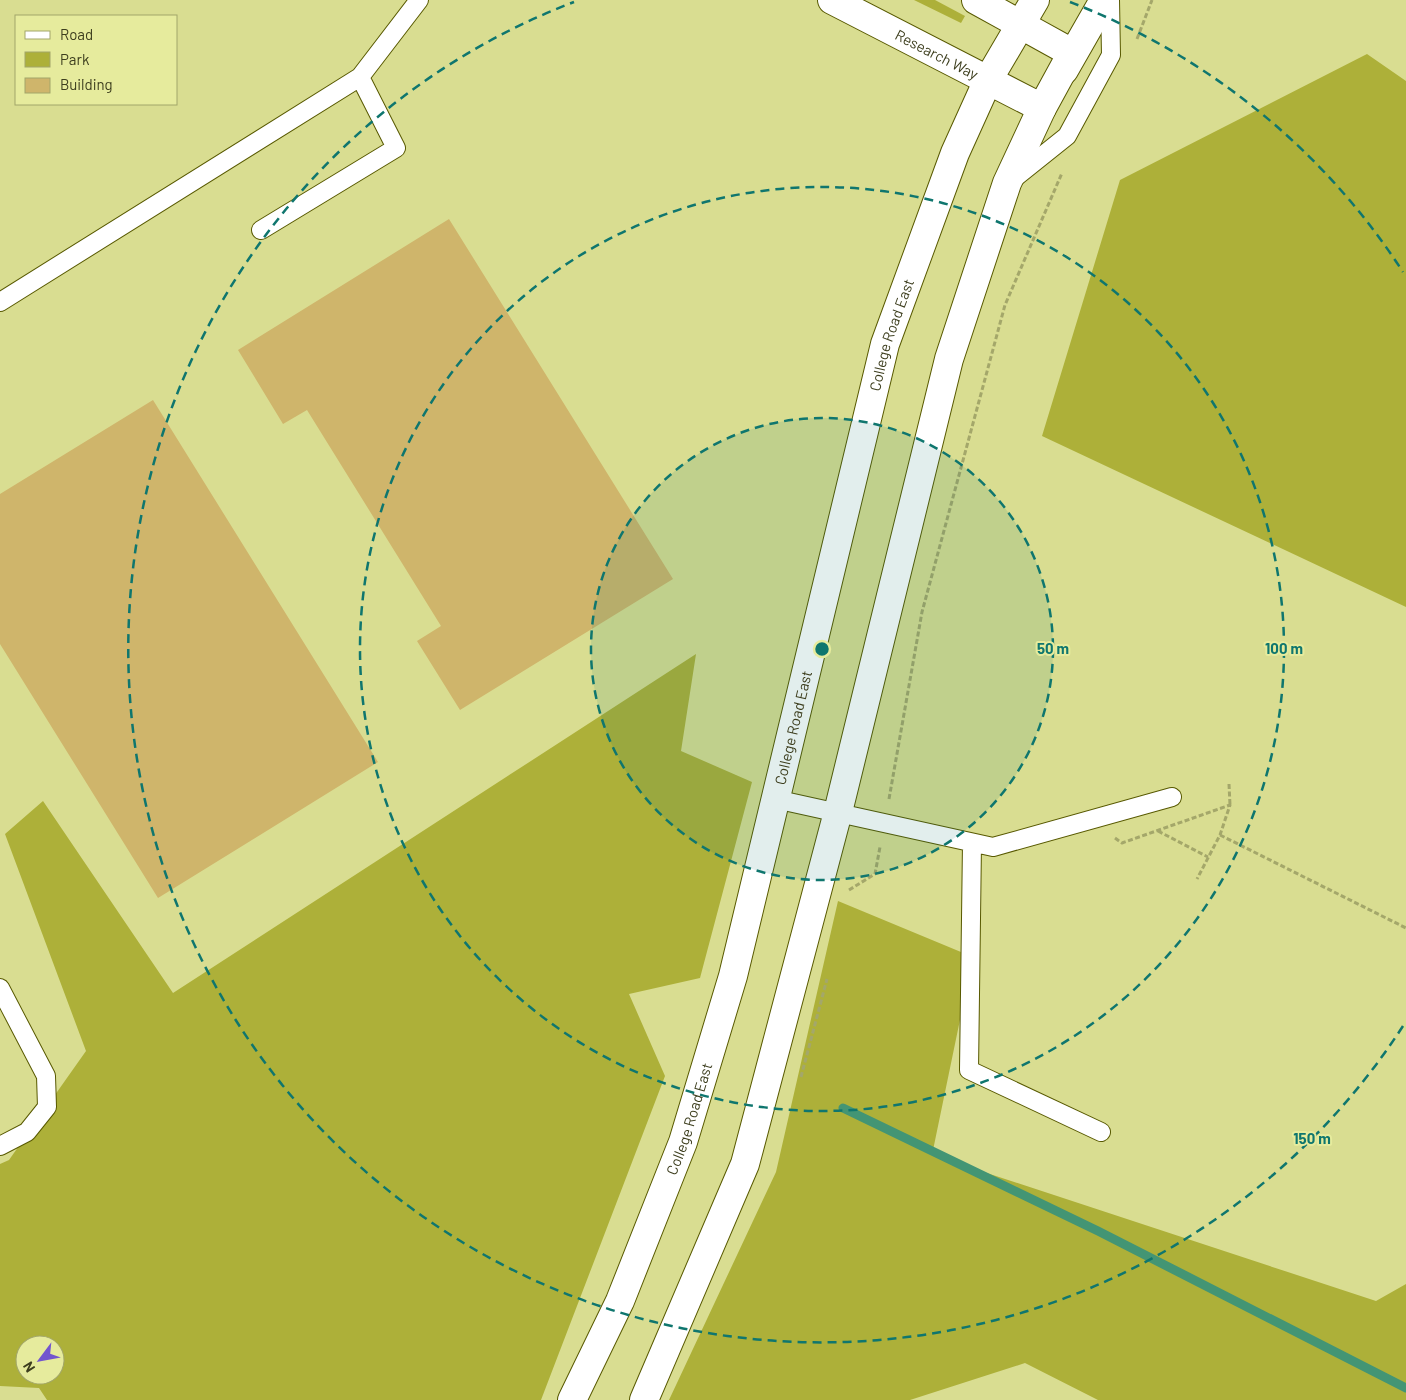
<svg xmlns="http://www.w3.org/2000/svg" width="1406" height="1400" viewBox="0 0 1406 1400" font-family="Barlow,sans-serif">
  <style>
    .green { fill: #adb039; fill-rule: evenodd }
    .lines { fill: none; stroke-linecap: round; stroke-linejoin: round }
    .stream { stroke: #439574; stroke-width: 9 }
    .building { fill: #cfb56b }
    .lane-casing { stroke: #585900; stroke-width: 20 }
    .street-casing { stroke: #585900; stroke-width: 30 }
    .secondary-casing { stroke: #585900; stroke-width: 30 }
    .path { stroke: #a4a76a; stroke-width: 3; stroke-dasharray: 5 2.5; stroke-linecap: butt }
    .lane { stroke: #fff; stroke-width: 18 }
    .street { stroke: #fff; stroke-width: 28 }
    .secondary { stroke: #fff; stroke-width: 28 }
    .ring { fill: none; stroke: #0f766e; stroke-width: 2.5; stroke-dasharray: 9 6 }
    .labels { text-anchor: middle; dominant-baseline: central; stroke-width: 4; stroke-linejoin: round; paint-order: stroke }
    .street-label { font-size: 15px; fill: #3d3e1e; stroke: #e6eb9d }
    .centre { fill: #0f766e; stroke: #e6eb9d; stroke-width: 2.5 }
    .ring-label { font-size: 15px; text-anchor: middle; font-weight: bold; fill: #0f766e; stroke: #e6eb9d; stroke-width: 4; stroke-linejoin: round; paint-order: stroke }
  </style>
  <rect width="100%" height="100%" fill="#d9dd91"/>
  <!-- green -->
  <path class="green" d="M914 0H935L965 16 961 23Z
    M1367 54 1406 81V607L1042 436 1120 180Z
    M696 654 681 751 752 782 700 978 629 994 665 1076 541 1400H47L39 1388 0 1386V1164L9 1160 86 1051 5 834 43 801 173 993ZM25 1345H55V1375H25Z
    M838 901 973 957 932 1155 1376 1301 1406 1284V1400H1098L1025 1363 910 1400H669L776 1172Z"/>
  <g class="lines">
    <!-- stream -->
    <path class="stream" d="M843 1108 1098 1231 1406 1388"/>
  </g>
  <!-- building -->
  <path class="building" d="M449 219 673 579 460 710 417 641 441 626 307 410 283 424 238 350Z
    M153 400 378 762 158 898 0 644V494Z"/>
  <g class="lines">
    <defs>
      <path id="lane" d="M1012 180 1067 136 1111 55 1110 0
        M261 230 396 148 360 77
        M0 302 360 77 419 0
        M775 799 993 847 1172 797
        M972 843 969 1070 1101 1132
        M0 988 46 1076 47 1107 27 1132 0 1146"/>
      <g id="street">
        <path id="s1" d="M832 0 1042 108"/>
        <path d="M976 0 1072 53"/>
      </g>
      <g id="secondary">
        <path d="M1064 70 1104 0"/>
        <path id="s2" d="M572 1400 620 1301 683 1142 733 976 885 344 955 153 988 80 1035 0"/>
        <path d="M644 1400 745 1164 838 812 949 359 1007 183 1042 108 1072 53"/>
      </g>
    </defs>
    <!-- lane casing -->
    <use href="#lane" class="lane-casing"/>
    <!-- street casing -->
    <use href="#street" class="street-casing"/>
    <!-- secondary casing -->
    <use href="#secondary" class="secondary-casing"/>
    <!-- path -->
    <path class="path" d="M1137 39 1152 0
      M1229 784 1230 805
      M889 799 922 612 1005 305 1062 173
      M1158 831 1208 857
      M1220 835 1406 928
      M1115 838 1122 843 1230 805 1220 835 1197 879
      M849 890 875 874 880 847
      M801 1077 827 979"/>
    <!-- lane -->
    <use href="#lane" class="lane"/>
    <!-- street -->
    <use href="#street" class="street"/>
    <!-- secondary -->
    <use href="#secondary" class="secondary"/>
  </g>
  <!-- distance rings -->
  <circle cx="822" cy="649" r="231" fill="#0f766e" fill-opacity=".12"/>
  <g class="ring">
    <circle cx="822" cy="649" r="231"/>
    <circle cx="822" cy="649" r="462"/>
    <path d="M1403 1026A693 693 0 1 1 574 2M1070 2A693 693 0 0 1 1403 272"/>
  </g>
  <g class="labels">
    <!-- street labels -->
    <g class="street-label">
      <text stroke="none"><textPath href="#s1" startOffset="118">Research Way</textPath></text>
      <text stroke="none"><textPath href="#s2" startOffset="1115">College Road East</textPath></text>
      <text stroke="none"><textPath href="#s2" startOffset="710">College Road East</textPath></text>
      <text stroke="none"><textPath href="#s2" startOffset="305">College Road East</textPath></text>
    </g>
  </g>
  <circle cx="822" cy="649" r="8" class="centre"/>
  <g class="ring-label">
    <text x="1053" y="654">50 m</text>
    <text x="1284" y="654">100 m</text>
    <text x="1312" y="1144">150 m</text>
  </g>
  <!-- legend -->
  <rect x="15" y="15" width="162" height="90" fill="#e6eb9d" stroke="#a2a66a"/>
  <rect x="25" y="31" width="25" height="8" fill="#ffffff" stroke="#a2a66a"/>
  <text x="60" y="40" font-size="15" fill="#3d3e1e">Road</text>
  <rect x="25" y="52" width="25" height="15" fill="#adb039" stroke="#a2a66a"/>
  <text x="60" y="65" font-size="15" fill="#3d3e1e">Park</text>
  <rect x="25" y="78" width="25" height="15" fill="#cfb56b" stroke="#a2a66a"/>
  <text x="60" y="90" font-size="15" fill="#3d3e1e">Building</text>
  <!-- north arrow -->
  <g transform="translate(40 1360) rotate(238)"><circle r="24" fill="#e6eb9d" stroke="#a2a66a"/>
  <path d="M0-4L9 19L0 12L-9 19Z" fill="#7355ce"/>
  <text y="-8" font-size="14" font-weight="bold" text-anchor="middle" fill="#3d3e1e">N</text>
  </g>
</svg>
